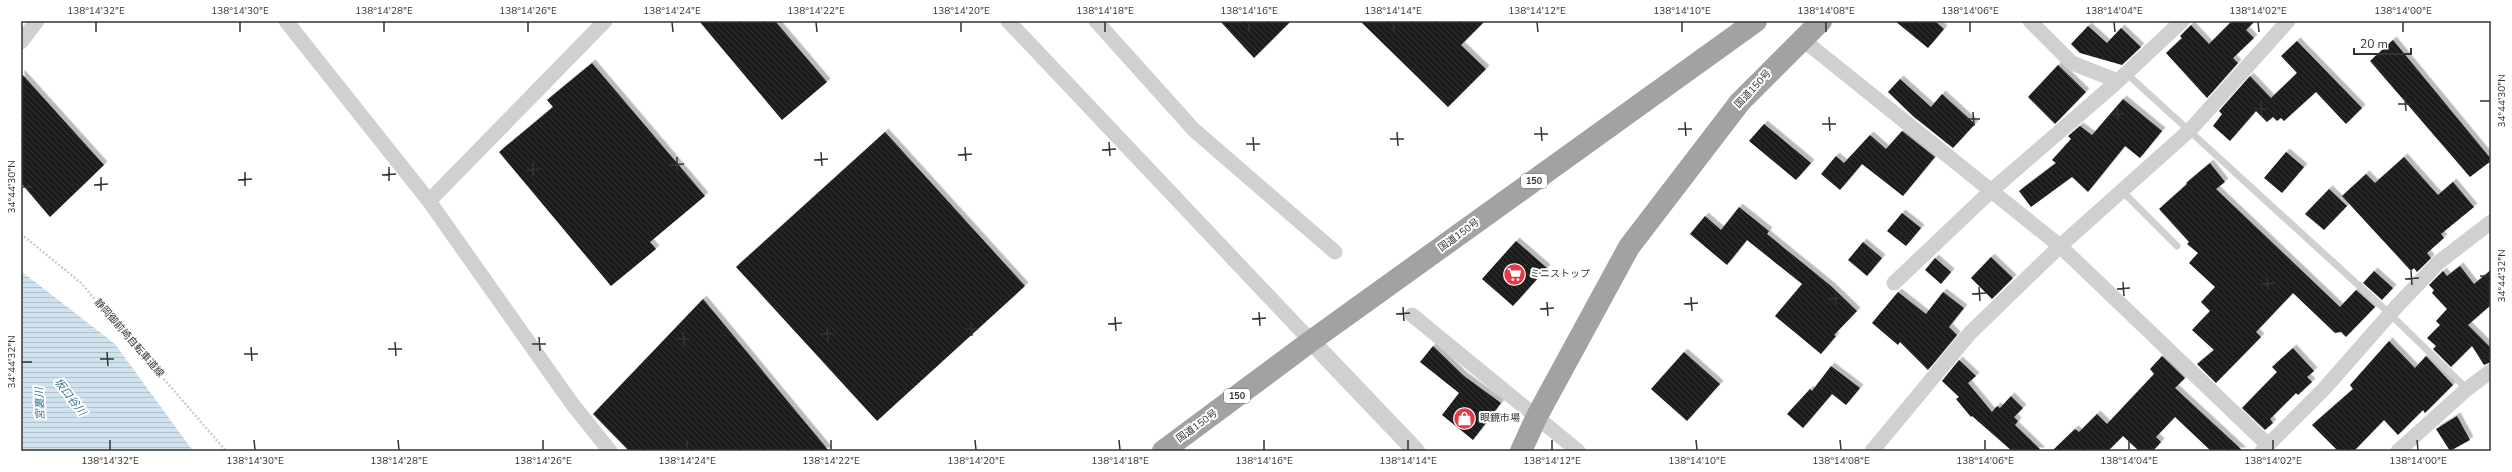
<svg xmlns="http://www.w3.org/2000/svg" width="2512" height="472" viewBox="0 0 2512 472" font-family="'Nunito Sans','Noto Sans JP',sans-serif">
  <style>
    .water { fill: url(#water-rules) }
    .building { fill: url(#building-back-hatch); filter: url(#shadow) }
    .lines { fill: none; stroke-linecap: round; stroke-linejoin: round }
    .path { stroke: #cdcdcd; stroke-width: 2.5; stroke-dasharray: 2 2; stroke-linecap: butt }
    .service { stroke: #d0d0d0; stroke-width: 7 }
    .minor { stroke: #d0d0d0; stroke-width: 15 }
    .tertiary { stroke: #d0d0d0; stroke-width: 18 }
    .trunk { stroke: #a2a2a2; stroke-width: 22 }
    .ticks { fill: none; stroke: #333; stroke-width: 1.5 }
    .labels { text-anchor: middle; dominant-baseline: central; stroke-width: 4; stroke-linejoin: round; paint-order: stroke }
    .shield { fill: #fff; stroke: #707070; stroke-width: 1 }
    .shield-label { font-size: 9px; font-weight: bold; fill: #333 }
    .street-label { font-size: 10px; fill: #333; stroke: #fff }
    .poi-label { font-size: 10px; fill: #333; stroke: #fff; text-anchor: start }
    .water-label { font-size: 11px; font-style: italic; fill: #3f7597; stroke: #fff }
    .neatline { fill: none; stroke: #333; stroke-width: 1.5 }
    .ticks-label { font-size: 10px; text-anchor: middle; fill: #333 }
  </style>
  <defs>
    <pattern id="water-rules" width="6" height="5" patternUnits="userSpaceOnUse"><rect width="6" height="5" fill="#cfe2ee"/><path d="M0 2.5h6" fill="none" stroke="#b2c2cd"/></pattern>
    <pattern id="building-back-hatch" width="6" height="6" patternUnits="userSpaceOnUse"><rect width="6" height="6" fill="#1a1a1a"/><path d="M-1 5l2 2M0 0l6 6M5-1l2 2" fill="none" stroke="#333"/></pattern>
    <filter id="shadow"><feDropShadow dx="3.5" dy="-3.5" stdDeviation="0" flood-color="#0004"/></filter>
  </defs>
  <rect width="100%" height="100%" fill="#fff"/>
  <!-- water -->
  <path class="water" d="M21 271 115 344 193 451H21Z"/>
  <!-- building -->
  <path class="building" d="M699 21H775L827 82 782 120Z
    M1220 21H1291L1254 58Z
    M1360 21H1485L1461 45 1486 69 1448 107Z
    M1895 21H1935L1944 29 1928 48Z
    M2232 21H2255L2246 30 2254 38 2233 58 2238 63 2207 98 2166 53 2182 38 2180 36 2191 25 2209 44Z
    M2088 26 2107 43 2121 28 2141 47 2122 65 2080 53 2071 44Z
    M2393 40 2491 159V161L2470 177 2370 61Z
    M2297 41 2362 108 2346 124 2316 92 2284 121 2281 118 2277 121 2273 117 2267 122 2256 111 2230 141 2213 126 2222 114 2219 111 2250 76 2271 98 2297 73 2281 56Z
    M592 63 705 196 650 242 656 249 611 286 499 152 553 107 547 100Z
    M2058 65 2086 92 2055 124 2028 97Z
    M21 73 104 165 50 217 21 183Z
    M1900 79 1931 107 1942 94 1975 124 1953 148 1914 117 1888 92Z
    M2123 99 2162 131 2140 158 2125 146 2088 192 2072 177 2031 207 2019 191 2056 163 2052 160 2071 139 2068 136 2080 126 2092 135Z
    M1764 124 1811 163 1796 180 1749 141Z
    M1902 131 1935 157 1903 196 1862 164 1840 190 1821 174 1836 156 1844 163 1870 135 1886 149Z
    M885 132 1025 286 877 421 736 267Z
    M2286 152 2304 167 2282 193 2264 178Z
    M2404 157 2438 195 2453 182 2474 207 2441 234 2444 238 2427 253 2431 258 2417 272 2414 268 2411 271 2342 196 2366 174 2375 183Z
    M2210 163 2225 182 2216 189 2340 307 2356 290 2375 307 2346 337 2341 332 2335 333 2293 293 2256 332 2261 337 2216 383 2197 364 2214 350 2192 330 2210 311 2201 302 2215 287 2189 263 2198 253 2187 244 2189 242 2159 209 2187 184 2186 183Z
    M2329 189 2347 206 2324 230 2305 214Z
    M1739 207 1769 231 1767 234 1831 286 1857 311 1834 335 1836 336 1821 354 1775 316 1802 284 1747 240 1727 265 1690 234 1705 216 1721 230Z
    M1902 213 1921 228 1906 246 1887 231Z
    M1516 241 1547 268 1513 306 1482 279Z
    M1863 242 1882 258 1867 276 1848 260Z
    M1991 257 2013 278 1992 299 1971 278Z
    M1935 258 1951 272 1941 284 1925 270Z
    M2460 266 2474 284 2491 270V305L2468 325 2491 348V362L2484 365 2472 346 2451 367 2433 349 2436 346 2427 338 2440 325 2436 321 2447 309 2432 293 2434 290 2429 285 2443 271 2447 276Z
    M2374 271 2393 288 2382 300 2363 283Z
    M1898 292 1926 314 1943 292 1964 308 1949 327 1957 335 1928 370 1900 342 1898 345 1872 323Z
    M703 299 829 451H629L593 414Z
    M2389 341 2415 368 2426 356 2453 385 2425 413 2423 410 2398 435 2384 420 2354 451H2338L2312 425 2353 389 2350 385Z
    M1433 346 1464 376 1501 403 1473 440 1442 415 1459 393 1420 362Z
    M2293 348 2314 371 2307 377 2312 382 2298 395 2296 393 2270 419 2273 423 2265 430 2242 408 2277 372 2272 367Z
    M1684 352 1720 384 1687 421 1651 389Z
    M2162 356 2185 378 2175 388 2243 451H2211L2175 417 2156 437 2161 442 2153 451H2139L2123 436 2108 451H2052L2075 429 2079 432 2097 414 2107 424 2154 374 2150 369Z
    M1959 360 1976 376 1968 383 1992 412 1997 406 2000 408 2011 396 2023 408 2014 417 2018 421 2015 425 2042 451H2012L1972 416 1971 417 1956 399 1959 397 1942 381Z
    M1831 366 1860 388 1846 405 1832 394 1803 428 1787 414 1810 389 1812 391Z
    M2457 416 2470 440 2450 451 2436 429Z"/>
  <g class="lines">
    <!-- path -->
    <path class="path" d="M21 234 80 282 226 451"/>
    <!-- service -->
    <path class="service" d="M2126 73 2390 314 2467 389
      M2122 191 2177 246"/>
    <!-- minor -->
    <path class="minor" d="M286 21 429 201 573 405 610 451
      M1008 21 1311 341
      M1096 21 1194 130 1335 252
      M2030 21 2072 63 2118 81
      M1802 39 2060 246 2268 445
      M21 42 37 21
      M429 201 605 21
      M1894 283 1992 190 2118 81 2182 21
      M1412 315 1578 451
      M1872 451 1970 333 2060 246 2191 129 2288 21
      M2262 451 2324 389 2397 306 2439 262 2491 222
      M2398 451 2467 389 2491 371"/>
    <!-- tertiary -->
    <path class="tertiary" d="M1311 341 1416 451"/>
    <!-- trunk -->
    <path class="trunk" d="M1163 451 1311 341 1756 21
      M1521 451 1537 416 1629 247 1740 102 1821 21"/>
  </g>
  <!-- ticks -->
  <path class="ticks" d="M96 22V32M240 22V32M384 22V32M528 22V32M672 22 673 32M816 22 817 32M961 22V32M1105 22V32M1249 22V32M1393 22 1394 32M1537 22 1538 32M1682 22V32M1826 22V32M1970 22V32M2114 22 2115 32M2258 22 2259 32M2403 22V32M2405 97 2406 111M2480 101H2490M2261 102 2262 116M2398 104H2412M2117 107 2118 121M2254 109H2268M1973 112 1974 126M2110 114H2124M1829 117 1830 131M1966 119H1980M1685 122 1686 136M1822 124H1836M1541 127 1542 141M1678 129H1692M1397 132 1398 146M1534 134H1548M1253 137 1254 151M1390 139H1404M1109 142 1110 156M1246 144H1260M965 147 966 161M1102 150 1116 149M821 152 822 166M958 155 972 154M677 157V171M814 160 828 159M533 162V176M670 165 684 164M389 167V181M526 170 540 169M245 172V186M382 175 396 174M101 177V191M238 180 252 179M94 185 108 184M22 187H32M2411 271 2412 285M2480 276H2490M2267 277 2268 290M2405 279 2419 278M2123 282 2124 296M2261 284 2275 283M1979 287 1980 301M2117 289 2130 288M1835 292 1836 306M1972 294 1986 293M1691 297 1692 311M1828 299 1842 298M1547 302 1548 316M1684 304 1698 303M1403 307 1404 321M1540 309 1554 308M1259 312 1260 326M1396 314 1410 313M1115 317 1116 331M1252 319 1266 318M971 322 972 336M1108 324 1122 323M827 327 828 341M964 329H978M683 332 684 346M820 334H834M539 337 540 351M676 339H690M395 342 396 356M532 344H546M251 347 252 361M388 349H402M107 352 108 366M244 354H258M100 359H114M22 362H32M110 440V450M254 440 255 450M398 440 399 450M543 440V450M687 440V450M831 440V450M975 440 976 450M1119 440 1120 450M1264 440V450M1408 440V450M1552 440V450M1696 440 1697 450M1840 440 1841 450M1985 440V450M2129 440V450M2273 440V450M2417 440 2418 450"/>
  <!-- icons -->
  <defs>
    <symbol id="supermarket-disc" viewBox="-11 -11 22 22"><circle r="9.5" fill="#e63946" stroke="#fff"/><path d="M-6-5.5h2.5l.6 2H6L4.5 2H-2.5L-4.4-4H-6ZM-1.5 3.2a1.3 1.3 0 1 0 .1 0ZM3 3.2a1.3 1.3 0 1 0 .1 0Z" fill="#fff"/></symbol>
    <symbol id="shop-disc" viewBox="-11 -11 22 22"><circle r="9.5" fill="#e63946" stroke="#fff"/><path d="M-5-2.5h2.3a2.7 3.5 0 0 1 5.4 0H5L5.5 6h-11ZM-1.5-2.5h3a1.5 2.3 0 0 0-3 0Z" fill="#fff"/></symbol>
  </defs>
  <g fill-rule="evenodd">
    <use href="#supermarket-disc" x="1502" y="262" width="25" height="25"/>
    <use href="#shop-disc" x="1452" y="406" width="25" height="25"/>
  </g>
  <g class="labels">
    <!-- shield labels -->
    <g class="shield">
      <rect x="1521" y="174" width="26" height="14" rx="3"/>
      <rect x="1224" y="389" width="26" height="14" rx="3"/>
    </g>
    <g class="shield-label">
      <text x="1534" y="181">150</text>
      <text x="1237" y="396">150</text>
    </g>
    <!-- street labels -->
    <g class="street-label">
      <text transform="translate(1753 89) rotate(-47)">国道150号</text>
      <text transform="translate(1459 235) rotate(-36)">国道150号</text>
      <text transform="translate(129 338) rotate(49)">静岡御前崎自転車道線</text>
      <text transform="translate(1197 426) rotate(-36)">国道150号</text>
    </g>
    <!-- poi labels -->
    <g class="poi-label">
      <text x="1530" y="274">ミニストップ</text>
      <text x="1480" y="418">眼鏡市場</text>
    </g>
    <!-- water labels -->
    <g class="water-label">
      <text transform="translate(70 397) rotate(52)">坂口谷川</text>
      <text transform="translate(40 404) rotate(-93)">宮裏川</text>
    </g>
  </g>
  <!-- border -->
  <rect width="2512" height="472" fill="none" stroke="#ffffff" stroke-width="44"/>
  <!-- scale -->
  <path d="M2354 48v6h57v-6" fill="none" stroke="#333333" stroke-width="2"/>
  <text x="2360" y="48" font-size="12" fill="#333333" stroke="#ffffff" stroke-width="3" paint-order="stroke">20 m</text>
  <rect x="22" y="22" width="2468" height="428" class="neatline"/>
  <g class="ticks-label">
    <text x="96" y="14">138°14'32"E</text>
    <text x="240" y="14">138°14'30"E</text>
    <text x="384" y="14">138°14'28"E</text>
    <text x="528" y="14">138°14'26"E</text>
    <text x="672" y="14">138°14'24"E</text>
    <text x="816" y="14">138°14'22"E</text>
    <text x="961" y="14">138°14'20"E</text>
    <text x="1105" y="14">138°14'18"E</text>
    <text x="1249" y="14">138°14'16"E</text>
    <text x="1393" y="14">138°14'14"E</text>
    <text x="1537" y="14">138°14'12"E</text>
    <text x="1682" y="14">138°14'10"E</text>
    <text x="1826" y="14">138°14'08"E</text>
    <text x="1970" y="14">138°14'06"E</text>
    <text x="2114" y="14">138°14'04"E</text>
    <text x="2258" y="14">138°14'02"E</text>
    <text x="2403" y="14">138°14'00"E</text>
    <text transform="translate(2501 101) rotate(-90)" y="4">34°44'30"N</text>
    <text transform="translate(11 187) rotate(-90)" y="4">34°44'30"N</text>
    <text transform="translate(2501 276) rotate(-90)" y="4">34°44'32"N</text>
    <text transform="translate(11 362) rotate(-90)" y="4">34°44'32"N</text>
    <text x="110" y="464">138°14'32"E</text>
    <text x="255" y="464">138°14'30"E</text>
    <text x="399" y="464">138°14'28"E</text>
    <text x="543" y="464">138°14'26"E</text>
    <text x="687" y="464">138°14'24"E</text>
    <text x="831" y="464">138°14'22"E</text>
    <text x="976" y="464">138°14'20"E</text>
    <text x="1120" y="464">138°14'18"E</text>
    <text x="1264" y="464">138°14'16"E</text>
    <text x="1408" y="464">138°14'14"E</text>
    <text x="1552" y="464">138°14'12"E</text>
    <text x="1697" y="464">138°14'10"E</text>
    <text x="1841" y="464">138°14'08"E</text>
    <text x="1985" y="464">138°14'06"E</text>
    <text x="2129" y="464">138°14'04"E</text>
    <text x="2273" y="464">138°14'02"E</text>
    <text x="2418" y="464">138°14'00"E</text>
  </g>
</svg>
